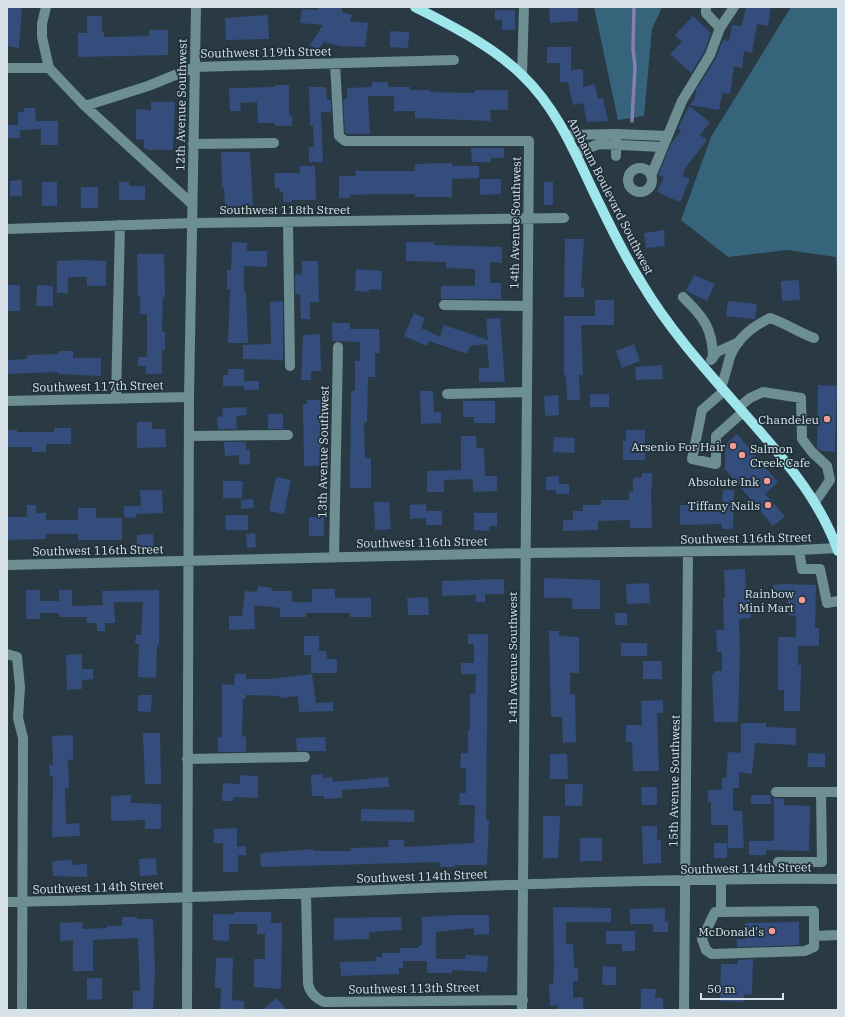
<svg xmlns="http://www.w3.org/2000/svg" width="845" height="1017" viewBox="0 0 845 1017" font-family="'IBM Plex Serif',serif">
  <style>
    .green { fill: #36647b }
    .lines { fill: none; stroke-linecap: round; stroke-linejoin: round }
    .stream { stroke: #877db5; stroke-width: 3.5 }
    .building { fill: #354d7c }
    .minor { stroke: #6d8f91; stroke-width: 10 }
    .major { stroke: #9ee6ec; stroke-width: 10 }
    .poi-dot { fill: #f59b97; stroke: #1f3039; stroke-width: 1.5 }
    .labels { text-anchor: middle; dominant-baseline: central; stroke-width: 3.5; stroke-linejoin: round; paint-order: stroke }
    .street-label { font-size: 12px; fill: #d7e2e8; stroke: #1f3039 }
    .poi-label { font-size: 12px; fill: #d7e2e8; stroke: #1f3039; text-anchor: end }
  </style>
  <rect width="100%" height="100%" fill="#293a44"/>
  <!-- green -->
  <path class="green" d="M594 7H662L652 29 644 116 618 120Z
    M791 7H838V291L836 257 787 250 728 257 681 220 711 137Z"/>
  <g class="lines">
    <!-- stream -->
    <path class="stream" d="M632 121 635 67 633 48 634 7"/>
  </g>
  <!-- building -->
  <path class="building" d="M7 7H22L19 48 7 46Z
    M318 7H342V12L352 15 350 21 368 23 365 47 344 46V47L324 42 318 50 310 45 323 25 300 23 302 9 318 10Z
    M549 7H578V21L550 23Z
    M746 7H771L768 26 757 24 752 53 744 51 742 68 734 66 730 94 722 93 719 110 690 105 695 98 696 90 716 58 723 40 729 41 732 25 742 26Z
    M495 10H515V30H502V20H495Z
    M268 15 269 39 226 40 225 18Z
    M87 16H102V32H104V37L149 36V30H168V55L78 57V33H87Z
    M693 16 711 33 704 52 691 73 670 54 682 42 675 35Z
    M390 31 409 32 408 48 390 47Z
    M547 47H571V70L583 69V87L595 84 598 99 603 98 608 121 587 122 583 103 573 105 568 82H560V63H547Z
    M372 82H388V87H410V90H430V92L475 93V90H508V110H490L491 121 415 118V111H394V96H368L370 134H347L345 133 343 99H347V88L372 87Z
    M275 85H289V116L292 115V126H275V123H258L257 102 240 103 241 111H230L229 88 275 87Z
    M309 87H326L327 100H331V112H321L323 162H309V147H314L313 126H310Z
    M151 102H175L173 150H148L144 148V140L136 139V109L151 110Z
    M689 106 710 122 700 135 707 140 686 167 682 176 690 179 680 202 657 192 664 177 658 175 671 144 681 131 678 128Z
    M24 108H35L36 121H58V145H41V129L20 130V138H7V125H18V112H24Z
    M471 148H504V158H491V162H472Z
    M221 152H250L253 206 225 207 224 187 222 188Z
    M452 163V166H479V178L452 179V197H415V194H379L350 195V198H339V176H356L355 171H415V164Z
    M300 166H315L316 200H292V202H283V192H280L279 188H275L274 173H300Z
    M480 179H501V194L480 195Z
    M22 180V196H10V181Z
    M42 182H57V206H42Z
    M119 182H129V186H145V200H119Z
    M544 182H553V205H544Z
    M81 187H98V208H81Z
    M664 230 665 246 646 248 644 233Z
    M565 239H584L581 288H584V297H564Z
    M232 242 247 243V251H267V267L244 266V292H246L248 343H228L230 289H227V270H231Z
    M406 242H434V245L502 247V263L490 262V283H501V299H441V286H475V269L446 268V262L406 261Z
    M137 254H164L165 297H163L162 332H165V350H162V374H146V366H138V357H147V314H140V297H138Z
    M83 260 106 261V286H87V277H68V293H57V261Z
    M302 261H318L319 302H310V319H301L300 294H295V275L302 274Z
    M356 269 382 271 381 290 369 289V292L355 291Z
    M694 275 715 284 707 301 686 291Z
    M799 280 800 300 782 301 781 281Z
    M7 285H20V311H7Z
    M37 285 53 286V306H36Z
    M595 300H614V325H581L583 375H579L580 400H567L566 375H564V316H595Z
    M283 301V360L243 359V345L271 344 270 302Z
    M728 301 757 304 755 319 726 316Z
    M414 313 425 318 421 328 440 337 444 325 488 340 486 319 500 318 505 382H479V368H489L487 344 470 346 467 354 429 341 427 346 404 336Z
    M332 323H350V329H379L380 353H375V377H368L367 422H364L365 458H371V488H350L351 391H355V361H360V342L332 341Z
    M320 334 321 371H311V380H301L303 335Z
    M634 344 640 361 622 368 616 351Z
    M58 351H73V358H101V376L58 374V372L7 374V360L27 359V355L58 354Z
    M662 365 663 379 636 380 635 367Z
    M228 369H244V386H223V375H228Z
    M244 381H259V390H244Z
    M818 385 837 386 835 452 821 451 817 448Z
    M420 391H433L434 412H441V423L421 424Z
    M590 394H609V407H590Z
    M558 395 559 415 545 416 544 396Z
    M307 400H321V466H304L303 404H307Z
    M463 401H495V423H474V417H463Z
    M246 407 247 415 236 416 237 429H218L217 417 223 416 222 408Z
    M268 414H283V429H268Z
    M137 422H152V429H165L166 447 137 448Z
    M54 428H71V444H46V452H32V447H7V430H17V432H54Z
    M626 430H645V460H623V441H626Z
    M737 434 778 482 765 494 785 516 773 526 725 469V445Z
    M461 436H476L477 448H484L485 476H497V491L473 492V479L444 480V492H427V471L461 470Z
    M554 437 575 438 574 453 553 452Z
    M224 442H246V450L250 449V464L239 465V455L225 456Z
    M642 473H652V487H651L652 528H630V520L598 521V530L563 531V520H573V511H583V505H601V500H629V492L633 491V478L642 477Z
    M559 476V484H569V494H556V490H546V477Z
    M276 477 291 480 284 514 269 511Z
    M223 481H243L242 498H223Z
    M140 490H162L163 513 136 514V518L124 517V506H141Z
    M723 490H734L733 529H722V524L680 525V505H722Z
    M253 499 254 508 241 509V500Z
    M374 502H389L391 529 375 530Z
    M426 504V518L410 519V505Z
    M27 505H36V513H46V520H78V508H96V518H122V540H78V534H46V539L7 540V517H27Z
    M426 511H442V525H426Z
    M474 513H497V526H489V531L474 530Z
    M225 515H248V530H226Z
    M309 517H324V536H309Z
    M255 533 256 547 247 548 246 534Z
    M153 534 154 550H137V535Z
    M745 569 746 588H750L751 618 739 619 740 650 738 722H714L712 675H714V671H722V652H717L716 630H724L723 598H725L724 570Z
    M544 578 600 580V609H572V598H544Z
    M504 579V594H485V602H476V595L442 596V581Z
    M649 583 650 603 627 604 626 584Z
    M788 584 816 585 815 628H819V646H798V665H801L800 711H784V690H778V637H796V616L788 615V594H773V585Z
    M258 586 272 588V591H292V602H312V589H335V598H371V617H350V613H306V617H280V608L254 605 255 629 229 630V616H242L245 591 257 592Z
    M26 590H40V601H59V590H72V606L103 605 102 591 159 590V645H157L156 678 138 677 139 644H135L136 635H141L143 602H114L115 623H105V631H97V623H87L86 617H59V613H40V619H26Z
    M428 597 429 615H408L407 598Z
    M615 613H627V625H615Z
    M549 631H559V636L579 637V673H570V695L575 694 576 742 563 743 562 717H551Z
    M468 634H488L486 820H489L487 865H455V867H440V862L261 867 260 853 313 849V851H351V848L389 847 388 840H404V847L474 843 475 805H459L460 793H466V768H460L461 753H468V730H470V694H475L476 674H461V663H474V644H468Z
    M304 636H319V651H326L327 659H337V673H311V655H304Z
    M621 643H647V656H621Z
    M82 654V669H93V679L82 680V689L67 690 66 655Z
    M643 661H662V679H643Z
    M235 674H246V679H271L312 674 316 703 333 702V711L299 712 298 696 280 698V696L246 695V699H243L242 737 246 736V752H218V737H222V684L234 685Z
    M138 695H152L151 712 138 711Z
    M663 700V713H657L659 771H633L632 742H626V725H642L641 701Z
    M741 723H766V727L796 728V745L755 743 752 774 739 772V788H733V811H742L744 848H728V825H711V802H708V790H722V778H726L728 752 741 753Z
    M143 733H160L161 784H145Z
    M73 735V759L68 760 69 788H65L66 824 79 823 80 836 52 837 53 776H50L49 765H53L52 736Z
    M325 737 326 751H297L296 738Z
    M808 753 825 754V767H807Z
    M550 754H567L568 779H550Z
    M323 774V778L332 777 333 782 388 777 389 787 342 790V798L324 799V796H312L311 775Z
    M240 775 258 776V798L234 797 233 801H222L223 783 240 784Z
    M565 784H583L582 806H565Z
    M641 787H657V805H642Z
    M131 795V803L161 804V829H145V820L111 821V796Z
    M751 795H770L771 804H751Z
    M774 798 784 799V805L810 806 809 851 766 850V855H749V841H774Z
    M361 809 414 810V822L361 821Z
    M543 816H560L558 858H543Z
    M642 826H657V840H661V863L643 864Z
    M237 828V847L246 846V855H238V872H223V843H214V829Z
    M580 838H602V861H580Z
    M714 843H727V858H714Z
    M156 858 157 875 140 876 139 859Z
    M72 860V865L87 864V877L53 876 52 861Z
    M553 907 611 908V922H566V944H573L574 968H578V981H573V998L583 997V1010H558V1005L550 1006 549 984H553L554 968Z
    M665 908V922L668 921V932H653V924H630V909Z
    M235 912H271V923H282L281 989 254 987V959H265V934H257V924H229V941L213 940V914H235Z
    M460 915H489V934L474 935V928L436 932V959H465L466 955 488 956 487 972 452 970V973H427V961H403V968H399V974L341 976 340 962 376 961V957H382V953H400V948H419V945H422V917Z
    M122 917H137V919H153L155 970 153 1010H133V991H140L138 938 93 940V971H73V940L60 941V923L82 922 83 929 107 928V926H122Z
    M401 917 402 930 369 932V939L334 940V918Z
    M799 922V945L737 947V939H745V923Z
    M606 931H635V951H622V944H606Z
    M216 958H233L232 1000 244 1001V1010H220L221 988H215Z
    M753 959 752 995 744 994V1002L720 1001 721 964H738V960Z
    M603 966 616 967V985H602Z
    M87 978H102V999L87 1000Z
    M641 989H656L655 998H663V1010H641Z
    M277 998 286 1010H262Z"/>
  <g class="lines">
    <!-- minor -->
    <path class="minor" d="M46 7 42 24V37L49 68 85 106 192 204
      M706 7V13L720 28
      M335 63 339 136 345 141H529L522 1010
      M7 68H49
      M522 75 524 7
      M85 106 148 86 195 67 454 60
      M567 135 616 134 667 136
      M616 140V156
      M193 144 274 143
      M576 153 599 144 662 147
      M628 180a12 12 0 1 1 24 0a12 12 0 1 1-24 0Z
      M651 176 682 101 710 55 720 28 734 7
      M288 222 290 366
      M7 229 193 223 564 218
      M683 297C703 316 713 329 713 358
      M444 305 527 306
      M711 360 717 352 739 342
      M721 387C725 377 727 367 730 357 737 339 753 326 770 318 785 323 798 332 814 338
      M724 391 702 410 692 459 716 464V436L743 412
      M447 394 527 392
      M116 399 120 225
      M7 401 189 397
      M739 407 750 398 763 392 801 398 802 439 812 452 827 466 830 480 815 502
      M189 436 288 435
      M799 550 802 569H820L827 603 838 601
      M334 557 338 347
      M7 565 525 553 799 550 838 548
      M7 654 17 657 20 687 18 718 23 738 22 1010
      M187 759 305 757
      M776 792H838
      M778 862H822L821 792
      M721 880V912L814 911V936L838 935
      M306 894 308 984C310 993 315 998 324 1002L523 1000
      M7 902C284 898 561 877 838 879
      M721 912H715L702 939 706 950 712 954 805 951 814 947V936
      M187 1010 189 397 196 7
      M684 1010 688 552"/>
    <!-- major -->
    <path class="major" d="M415 7C452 26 491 45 522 75 560 111 578 161 601 207 613 232 626 258 641 282 673 336 716 381 757 428 790 466 821 503 838 551"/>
  </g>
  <!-- markers -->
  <g class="poi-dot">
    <circle cx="827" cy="419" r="4"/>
    <circle cx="733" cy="446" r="4"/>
    <circle cx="742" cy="455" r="4"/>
    <circle cx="767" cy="481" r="4"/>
    <circle cx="768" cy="505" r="4"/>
    <circle cx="802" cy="600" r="4"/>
    <circle cx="772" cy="931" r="4"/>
  </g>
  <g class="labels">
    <!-- street labels -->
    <g class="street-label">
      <text transform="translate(266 52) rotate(-1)">Southwest 119th Street</text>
      <text transform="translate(181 105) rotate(-89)">12th Avenue Southwest</text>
      <text transform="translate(611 196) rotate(63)">Ambaum Boulevard Southwest</text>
      <text x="285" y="209">Southwest 118th Street</text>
      <text transform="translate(515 223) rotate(-89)">14th Avenue Southwest</text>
      <text transform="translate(98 386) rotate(-1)">Southwest 117th Street</text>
      <text transform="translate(323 452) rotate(-89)">13th Avenue Southwest</text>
      <text transform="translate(746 538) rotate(-1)">Southwest 116th Street</text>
      <text transform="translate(422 542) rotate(-1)">Southwest 116th Street</text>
      <text transform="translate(98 550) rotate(-1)">Southwest 116th Street</text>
      <text transform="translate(512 658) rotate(-90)">14th Avenue Southwest</text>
      <text transform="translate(674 781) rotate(-89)">15th Avenue Southwest</text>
      <text transform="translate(746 868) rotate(-1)">Southwest 114th Street</text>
      <text transform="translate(422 876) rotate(-2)">Southwest 114th Street</text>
      <text transform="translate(98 887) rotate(-2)">Southwest 114th Street</text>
      <text transform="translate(414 988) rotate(-1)">Southwest 113th Street</text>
    </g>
    <!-- poi labels -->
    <g class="poi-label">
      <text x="819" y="419">Chandeleu</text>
      <text x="725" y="446">Arsenio For Hair</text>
      <text x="750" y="448" text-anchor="start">Salmon<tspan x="750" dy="14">Creek Cafe</tspan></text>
      <text x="759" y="481">Absolute Ink</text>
      <text x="760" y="505">Tiffany Nails</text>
      <text x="794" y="593">Rainbow<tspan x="794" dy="14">Mini Mart</tspan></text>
      <text x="764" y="931">McDonald's</text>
    </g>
  </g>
  <!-- border -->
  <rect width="845" height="1017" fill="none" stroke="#d7e2e8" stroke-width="16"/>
  <!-- scale -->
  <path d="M701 993v6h82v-6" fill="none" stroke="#d7e2e8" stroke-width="2"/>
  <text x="707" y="993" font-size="12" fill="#d7e2e8" stroke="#1f3039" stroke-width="3" paint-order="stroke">50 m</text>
</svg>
